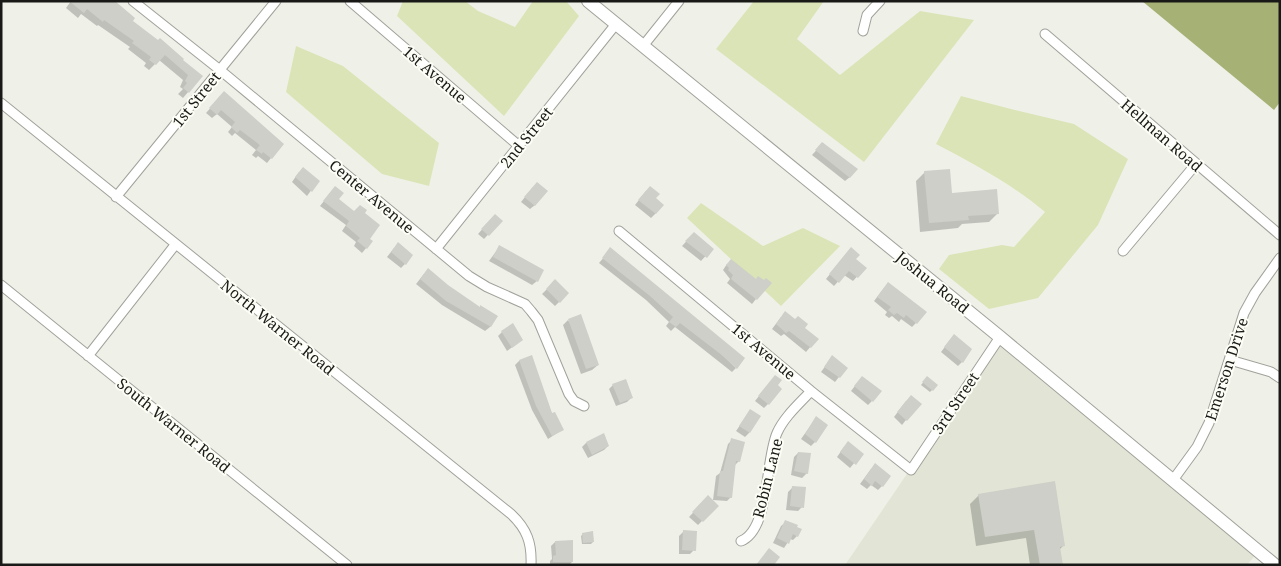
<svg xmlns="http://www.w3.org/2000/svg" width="1281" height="566" viewBox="0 0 1281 566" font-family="'Noto Serif',serif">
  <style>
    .built { fill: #e2e5d6 }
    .green { fill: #dbe4b7 }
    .water { fill: #a6b175 }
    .shadow { fill: #0003 }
    .building { fill: #cdcfc8 }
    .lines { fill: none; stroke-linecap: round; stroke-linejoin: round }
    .minor-casing { stroke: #a0a29a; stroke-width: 11 }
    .secondary-casing { stroke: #a0a29a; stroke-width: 14 }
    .minor { stroke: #fff; stroke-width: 9 }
    .secondary { stroke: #fff; stroke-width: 12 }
    .labels { text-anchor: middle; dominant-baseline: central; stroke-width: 4; stroke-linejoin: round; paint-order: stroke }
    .street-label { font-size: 15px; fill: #191a17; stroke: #fcfef6 }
  </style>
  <rect width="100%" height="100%" fill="#eff1e9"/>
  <!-- built -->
  <path class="built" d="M1000 337 1259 551 1247 565H845Z"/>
  <!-- green -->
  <path class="green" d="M403 1H465L478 11 515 27 533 1H566L579 16 504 116 397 16Z
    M754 1H824L797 39 840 75 920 11 974 20 864 162 716 49Z
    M296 46 343 66 439 143 429 186 382 174 286 92Z
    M961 96 1011 109 1074 124 1128 159 1098 225 1038 298 989 309 939 269 949 255 1002 245 1014 247 1045 212C1012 184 974 164 936 144Z
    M701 203 763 246 803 228 840 246 781 306 687 218Z"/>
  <!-- water -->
  <path class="water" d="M1142 1H1280V102L1274 110Z"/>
  <!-- shadow -->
  <path class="shadow" d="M71 1 132 21 201 77 183 98 178 94 183 89 180 87 183 80 159 60 149 70 144 66 146 63 128 49 130 47 98 25 97 26 81 14 78 18 66 8Z
    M220 97 271 158 267 163 258 156 256 158 252 155 256 150 235 133 232 136 228 132 232 127 217 114 212 118 206 113Z
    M823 143 850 177 845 181 812 155Z
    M299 172 318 181 307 196 292 182Z
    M925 172 951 195 998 213 989 222 962 224 958 228 920 232 916 181Z
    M533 187 535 205 530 209 521 202Z
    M646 191 654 198 656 213 651 218 635 205Z
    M331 192 337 200 354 212 363 213 369 239 372 241 362 253 354 246 356 242 342 231 346 225 320 206Z
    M495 215 501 221 484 239 478 234Z
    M694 233 712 249 701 261 682 246Z
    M500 246 537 281 532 285 489 261Z
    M394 248 405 264 401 268 387 257Z
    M611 249 736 368 732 372 675 327 671 331 666 326 669 322 646 300 599 263Z
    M847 253 865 268 853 281 844 275 834 286 826 279Z
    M727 264 756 299 752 304 727 283 730 279 723 270Z
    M424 274 480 308 496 316 490 327 485 331 442 305 416 284Z
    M555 281 568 293 555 306 542 294Z
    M884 288 916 323 912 327 901 319 899 322 892 316 889 318 885 315 887 312 874 301Z
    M781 317 803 328 817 339 806 352 784 334 781 336 772 329Z
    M568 320 598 365 592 370 581 374 563 325Z
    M502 332 522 340 507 351 498 336Z
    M950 340 962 362 958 366 941 352Z
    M531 357 552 414 562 430 548 439 532 410 515 365 519 361Z
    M832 357 846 368 835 382 821 372Z
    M927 378 937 385 930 392 921 385Z
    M771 381 768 404 764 408 755 401Z
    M858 382 872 401 868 405 851 391Z
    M613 385 631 398 627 402 616 406 609 389Z
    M906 401V420L902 425 894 417Z
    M750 411 749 433 745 437 736 431Z
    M816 418 815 442 811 446 801 439Z
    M732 440 739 461 734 466 731 497 727 501 713 500 716 476 720 473 728 444Z
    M586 443 608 446 604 450 588 458 582 447Z
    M844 447 862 454 850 468 837 457Z
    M798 453 807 473 802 478 791 475 794 457Z
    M871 469 882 486 878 490 871 485 867 489 860 484Z
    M793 487 802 507 798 511 786 510 788 492Z
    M979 495 1063 546 1059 550 1062 565H1030L1026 538 976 546 970 504Z
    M708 497 717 506 698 525 689 517Z
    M786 522 797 536 793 540 790 539 784 548 773 543 781 526Z
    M684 531 694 550 690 554H679V536Z
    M583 534 593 542 591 544H582L581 536Z
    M555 542 572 562 569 565H550V561L552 559 551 546Z"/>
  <!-- building -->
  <path class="building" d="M69 1H115L135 18 133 21 158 40 160 38 184 59 183 60 203 76 189 93 183 88 187 83 185 81 188 75 165 55 156 65 149 60 151 57 132 43 134 41 104 20 103 22 87 9 84 13Z
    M224 91 284 144 272 159 263 152 262 154 256 150 260 145 240 130 237 133 231 127 235 122 221 110 217 115 209 108Z
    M822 142 858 169 850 178 815 150Z
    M303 167 320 181 312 192 295 177Z
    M950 169 952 193 997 189 999 214 968 216 969 220 929 223 924 171Z
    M537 182 548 191 535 206 524 197Z
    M335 186 344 193 339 199 354 211 360 205 367 210 365 213 380 225 370 239 373 241 367 249 357 241 360 238 346 226 349 221 323 201Z
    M650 186 660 194 656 198 664 205 656 214 638 200Z
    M495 214 503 221 489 236 481 229Z
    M694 232 714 249 707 258 685 241Z
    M398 242 413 255 406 265 391 252Z
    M499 245 544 270 538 282 493 257Z
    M610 247 745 358 737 369 723 356 680 323 676 327 669 322 673 317 650 296 602 258Z
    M851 247 860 255 856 259 867 268 858 278 849 271 839 283 829 274Z
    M731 259 756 279 758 276 764 280 766 278 772 283 757 300 731 279 733 275 728 270 729 268 726 265Z
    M428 268 448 285 480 307V305L498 316 491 327 446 301 420 279Z
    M555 279 569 293 560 303 546 289Z
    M888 282 927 312 917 324 906 315 904 318 897 313 894 315 888 310 891 307 877 297Z
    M785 311 795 319 798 316 808 324 805 328 819 339 811 348 789 331 786 333 776 324Z
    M581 314 599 365 586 369 568 319Z
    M513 323 523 340 512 348 501 331Z
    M954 334 972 349 963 363 944 347Z
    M532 355 552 413 555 412 564 430 552 436 536 406 519 360Z
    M832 355 848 368 840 378 824 367Z
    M775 375 782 380 778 385 782 389 769 405 758 396Z
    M862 376 882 391 873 402 854 386Z
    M927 376 938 385 933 391 922 382Z
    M626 379 633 398 620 403 612 384Z
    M911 395 922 404 907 421 897 412Z
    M750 409 761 416 750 433 739 426Z
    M816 416 828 425 816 443 805 434Z
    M604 433 609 446 592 455 586 442Z
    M731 438 745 442 740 462 736 461 732 498 717 496 720 471H723Z
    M848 441 864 454 856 465 840 452Z
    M798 452 811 453 808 474 794 471Z
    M875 463 891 476 883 487 875 481 872 486 864 479Z
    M1055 481 1065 546 1060 547 1063 565H1040L1034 530 985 537 978 494Z
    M792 486 806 487 804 508 790 506Z
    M708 495 719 506 703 522 692 512Z
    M785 520 798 525 797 527 802 529 798 537 793 534 789 544 777 538Z
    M683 530 697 531 696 551 682 550Z
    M593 531 594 542 583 543 582 533Z
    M573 540V562H553V556L556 555 555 541Z
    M769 548 780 557 774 565H756Z"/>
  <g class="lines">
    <defs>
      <path id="minor" d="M133 1 220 70 469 276 487 287 525 304 531 311 538 320 569 394 574 401 584 406
        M350 1 519 146
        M863 31 867 15 880 1
        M1045 34 1280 235
        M643 46 679 1
        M1 103 511 514C527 529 532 543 531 565
        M116 197 276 1
        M619 231 811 391 911 470 1000 337
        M436 249 616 24
        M1123 251 1196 164
        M1 285 347 565
        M88 356 175 245
        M1230 360 1271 372 1280 378
        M1173 480 1197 447 1209 423 1244 313 1255 293 1280 258
        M741 541C770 529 765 460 777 433 784 417 799 404 811 391"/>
      <path id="secondary" d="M588 1 1000 337 1275 565"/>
    </defs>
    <!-- minor casing -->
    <use href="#minor" class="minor-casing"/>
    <!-- secondary casing -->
    <use href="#secondary" class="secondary-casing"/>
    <!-- minor -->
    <use href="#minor" class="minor"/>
    <!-- secondary -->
    <use href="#secondary" class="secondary"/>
  </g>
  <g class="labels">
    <!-- street labels -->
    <g class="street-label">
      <text transform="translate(435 74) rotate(41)">1st Avenue</text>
      <text transform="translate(196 99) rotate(-51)">1st Street</text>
      <text transform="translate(1162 135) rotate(41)">Hellman Road</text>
      <text transform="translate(526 137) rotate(-51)">2nd Street</text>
      <text transform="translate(372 196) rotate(40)">Center Avenue</text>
      <text transform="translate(933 282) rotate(39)">Joshua Road</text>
      <text transform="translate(278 327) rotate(39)">North Warner Road</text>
      <text transform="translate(764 351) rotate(40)">1st Avenue</text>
      <text transform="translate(1226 369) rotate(-72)">Emerson Drive</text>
      <text transform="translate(955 403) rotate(-56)">3rd Street</text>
      <text transform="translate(174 425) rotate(39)">South Warner Road</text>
      <text transform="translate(767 478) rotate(-76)">Robin Lane</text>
    </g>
  </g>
  <!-- border -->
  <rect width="1281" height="566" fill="none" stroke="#191a17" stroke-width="5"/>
</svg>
